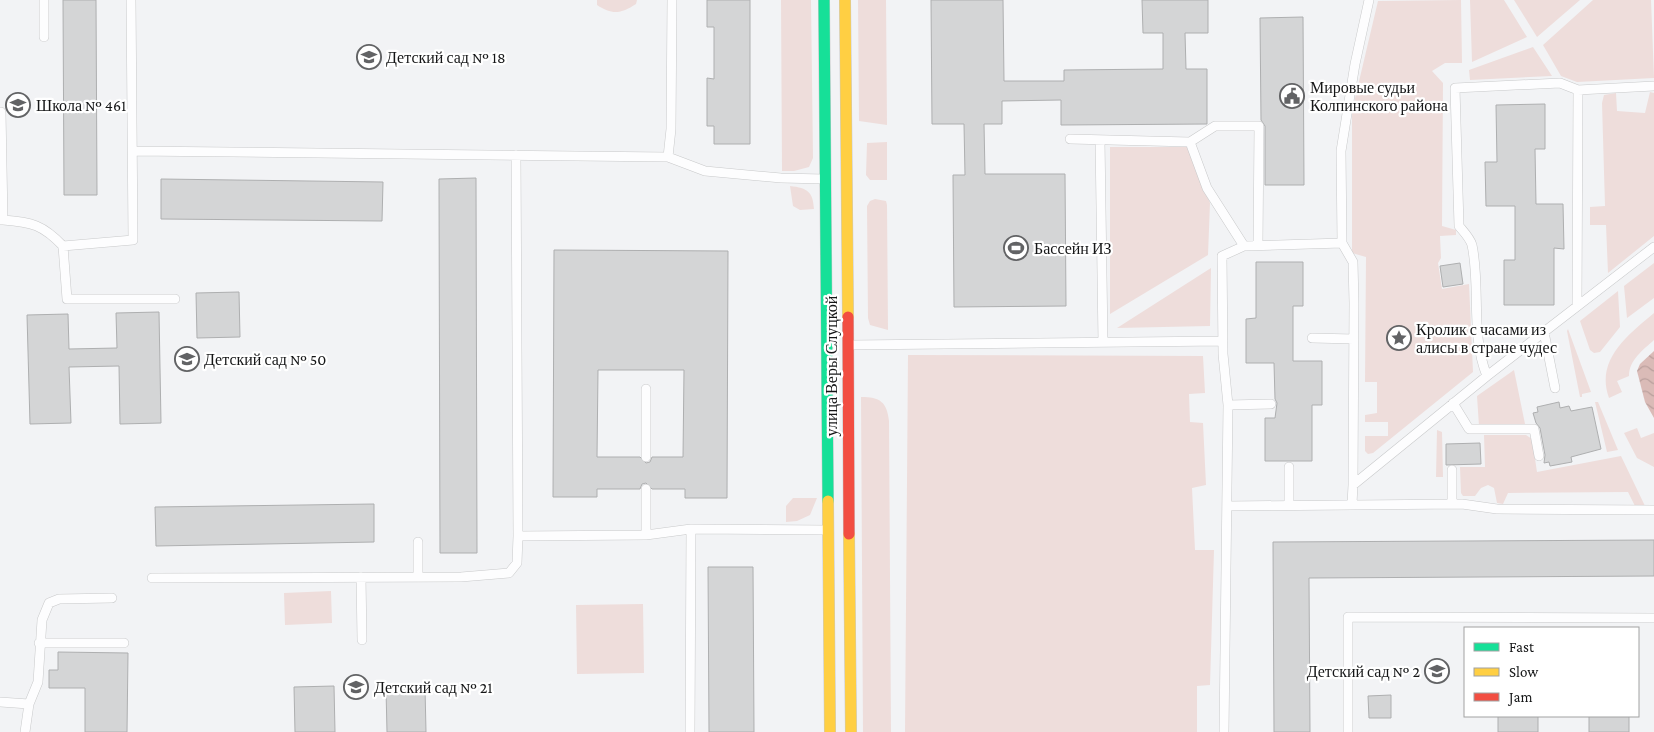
<svg xmlns="http://www.w3.org/2000/svg" width="1654" height="732" viewBox="0 0 1654 732" font-family="'Crimson Pro',serif">
  <style>
    .green { fill: #eedddb }
    .water { fill: url(#water-waves) }
    .building { fill: #d4d5d6; stroke: #aeafb0; fill-rule: evenodd }
    .lines { fill: none; stroke-linecap: round; stroke-linejoin: round }
    .lane-casing { stroke: #c8c9ca; stroke-width: 10 }
    .fast-casing { stroke: #c8c9ca; stroke-width: 12 }
    .slow-casing { stroke: #c8c9ca; stroke-width: 12 }
    .jam-casing { stroke: #c8c9ca; stroke-width: 12 }
    .lane { stroke: #fdfdfe; stroke-width: 9 }
    .fast { stroke: #16e098; stroke-width: 11 }
    .slow { stroke: #ffcf43; stroke-width: 11 }
    .jam { stroke: #f24e42; stroke-width: 11 }
    .labels { text-anchor: middle; dominant-baseline: central; stroke-width: 4.5; stroke-linejoin: round; paint-order: stroke }
    .poi-label { font-size: 16px; fill: #151617; stroke: #fff; text-anchor: start }
    .street-label { font-size: 16px; fill: #151617; stroke: #fff }
  </style>
  <defs>
    <pattern id="water-waves" width="16" height="10" patternUnits="userSpaceOnUse" patternTransform="scale(1.25)"><rect width="16" height="10" fill="#dabbb7"/><path d="M0 5q4-4 8 0t8 0" fill="none" stroke="#baa09d"/></pattern>
  </defs>
  <rect width="100%" height="100%" fill="#f2f3f5"/>
  <!-- green -->
  <path class="green" d="M597 0H637L636 4C621 14 612 15 597 5Z
    M781 0H811L813 158 809 167 794 171H782Z
    M858 0H886L887 125 859 121Z
    M1461 0 1462 63H1445L1432 71 1443 83 1442 226 1456 230V235L1440 236 1441 258 1438 263 1442 289 1469 284 1473 372 1373 453 1368 454 1365 451V436H1388V422H1365V415L1377 413V382H1365L1366 257 1352 253V111L1378 1Z
    M1470 0H1504L1527 37 1472 62Z
    M1514 0H1580L1537 37Z
    M1593 0H1651L1654 78 1577 82 1561 76 1543 45Z
    M1533 47 1552 76 1470 80 1469 70Z
    M1650 92 1654 93V236L1608 273 1606 225H1590V207L1605 206 1602 103 1604 95 1616 93 1617 111 1645 113Z
    M887 142V180H870L866 175 867 143Z
    M1110 147H1187L1210 203 1208 255 1110 314Z
    M790 186C808 188 813 192 814 209L800 210 793 206Z
    M875 199 886 201 887 205 888 330 870 325 868 318 867 206 870 201Z
    M1654 263V298L1627 318 1624 286Z
    M1211 268 1210 326 1117 328Z
    M1618 291 1620 327 1600 352 1594 353 1590 350 1580 321Z
    M1654 313V340C1643 350 1629 360 1629 376L1617 381 1622 392 1609 398C1595 360 1628 335 1654 313Z
    M1568 329 1591 392 1582 394V397H1580L1567 331Z
    M908 355 1203 356 1205 393 1189 394 1190 422 1203 423 1206 485 1192 488 1195 550H1214L1210 685 1197 686V732H905Z
    M1514 370 1525 424 1479 426 1477 396Z
    M861 397C880 397 887 402 889 421L891 732H863Z
    M1595 402H1598L1618 450 1607 452Z
    M1637 428 1641 438 1654 433V467L1637 458 1624 433Z
    M1437 430 1442 432 1443 477H1436Z
    M1484 435H1526L1532 439 1537 472 1621 456 1645 506H1635L1628 492 1508 493 1503 504 1497 503 1494 488 1488 485 1481 488 1475 496H1463L1461 493 1460 467H1485Z
    M793 498H817L810 515 797 521 786 522V506Z
    M331 591 332 623 285 625 284 593Z
    M643 604 644 673 577 674 576 605Z"/>
  <!-- water -->
  <path class="water" d="M1654 351V418L1645 402 1637 371 1640 364Z"/>
  <!-- building -->
  <path class="building" d="M63 0H96L97 195H64Z
    M707 0H750V144H714V126H707V78L714 79V27H707Z
    M931 0H1003L1004 81H1064V70L1163 69V33H1143L1142 0H1208V33H1185L1186 69H1207V124L1061 125V100L1002 101V124H984L985 174H1065L1066 306 954 307 953 175H965L964 124H932Z
    M1303 17 1304 185H1265V126L1261 120 1260 18Z
    M1545 104V149H1535L1536 204H1563L1564 249 1554 248V305H1504V260H1515V206H1486L1485 162H1497L1496 105Z
    M476 178 477 553H440L439 179Z
    M161 179 383 182 382 221 161 219Z
    M554 250 728 251 727 498H685V489H652L646 483 642 484 640 489H597V497H553ZM598 370H684L683 457H652L650 462 646 463 640 457H597Z
    M1256 262H1303V306H1293V361H1322V405H1312V461H1265V418H1275L1277 403 1275 399 1274 363H1246V319L1256 318Z
    M1460 263 1463 284 1443 287 1440 266Z
    M239 292 240 337 197 338 196 293Z
    M159 312 161 423 120 424 119 366 69 367 71 423 30 424 27 315 68 314 69 349 117 348 116 313Z
    M1559 402 1560 408 1569 406 1571 411 1592 407 1601 449 1571 457 1572 462 1550 466 1549 462 1544 463 1545 455 1540 428 1536 423 1533 413 1538 412 1537 407Z
    M1480 443 1481 464 1446 465V444Z
    M374 504V542L156 546 155 507Z
    M1654 540V576L1309 578 1310 732H1274L1273 542Z
    M708 567H753L754 732H709Z
    M58 652 128 653 127 732H85V688H49V670H58Z
    M334 686 335 732H295L294 687Z
    M425 688 426 732H387L386 689Z
    M1391 695V718H1369L1368 696Z
    M1498 716H1538V732H1498Z
    M1589 716H1629V732H1589Z"/>
  <g class="lines">
    <defs>
      <path id="lane" d="M44 0V37
        M1578 90 1654 86
        M1070 139 1190 142 1207 188 1244 246
        M1100 140 1103 342
        M1190 142 1215 126H1259L1258 245
        M134 151 668 157 705 171 781 178 824 179
        M668 157 671 129 672 0
        M0 220H3L1 112
        M3 220C32 222 43 225 63 246L133 240 131 0
        M63 246 67 299H175
        M1544 332 1555 388
        M1312 338 1354 339
        M850 345 1223 341
        M1487 376C1470 334 1481 288 1472 245 1470 238 1463 231 1459 226L1455 88 1560 83 1578 90 1577 306
        M1453 403 1469 429H1534L1539 456
        M1228 405 1271 404
        M646 457V389
        M1289 467V505
        M1452 470V504
        M1353 485 1354 303 1353 262 1342 243 1341 151 1355 64 1369 0
        M1352 504 1353 485 1487 376 1654 247
        M1228 506 1462 504 1497 509 1654 510
        M646 535V489
        M518 536 646 535 691 529 827 530
        M418 542V577
        M361 577 362 640
        M152 578 461 577 509 573 517 563 518 536 516 155
        M39 643H124
        M0 702 29 704
        M25 732 29 704 38 682 42 620 49 603 59 599 112 598
        M690 732 691 529
        M1224 732 1228 405 1223 354 1222 256 1244 246 1342 243
        M1348 732V617L1654 618"/>
      <path id="fast" d="M824 0 828 501"/>
      <path id="slow" d="M845 0 848 317
        M828 501 830 732
        M849 534 851 732"/>
      <path id="jam" d="M848 317 849 534"/>
    </defs>
    <!-- lane casing -->
    <use href="#lane" class="lane-casing"/>
    <!-- fast casing -->
    <use href="#fast" class="fast-casing"/>
    <!-- slow casing -->
    <use href="#slow" class="slow-casing"/>
    <!-- jam casing -->
    <use href="#jam" class="jam-casing"/>
    <!-- lane -->
    <use href="#lane" class="lane"/>
    <!-- fast -->
    <use href="#fast" class="fast"/>
    <!-- slow -->
    <use href="#slow" class="slow"/>
    <!-- jam -->
    <use href="#jam" class="jam"/>
  </g>
  <!-- icons -->
  <defs>
    <symbol id="school-ring" viewBox="-11 -11 22 22"><circle r="9.5" fill="#fff" stroke="#626365" stroke-width="1.5"/><path d="M0-5L7-2L0 1L-7-2ZM-4 1L0 2.5L4 1V4Q0 6-4 4Z" fill="#626365"/></symbol>
    <symbol id="civic-ring" viewBox="-11 -11 22 22"><circle r="9.5" fill="#fff" stroke="#626365" stroke-width="1.5"/><path d="M-.6-6.5H3V-4.5H.6V-3L4-1V1h2V6H-6V1h2V-1L-.6-3ZM-1.2 2.5V6h2.4V2.5Z" fill="#626365"/></symbol>
    <symbol id="stadium-ring" viewBox="-11 -11 22 22"><circle r="9.5" fill="#fff" stroke="#626365" stroke-width="1.5"/><path d="M0-5a6.5 5 0 1 0 0 10a6.5 5 0 1 0 0-10ZM-3.5-1.8h7v3.6h-7Z" fill="#626365"/></symbol>
    <symbol id="sight-ring" viewBox="-11 -11 22 22"><circle r="9.5" fill="#fff" stroke="#626365" stroke-width="1.5"/><path d="M0-6L1.8-2.2L6-1.7L2.9 1.2L3.7 5.4L0 3.3L-3.7 5.4L-2.9 1.2L-6-1.7L-1.8-2.2Z" fill="#626365"/></symbol>
  </defs>
  <g fill-rule="evenodd">
    <use href="#school-ring" x="355" y="43" width="28" height="28"/>
    <use href="#civic-ring" x="1278" y="82" width="28" height="28"/>
    <use href="#school-ring" x="4" y="91" width="28" height="28"/>
    <use href="#stadium-ring" x="1002" y="234" width="28" height="28"/>
    <use href="#sight-ring" x="1385" y="324" width="28" height="28"/>
    <use href="#school-ring" x="173" y="345" width="28" height="28"/>
    <use href="#school-ring" x="1423" y="657" width="28" height="28"/>
    <use href="#school-ring" x="342" y="673" width="28" height="28"/>
  </g>
  <g class="labels">
    <!-- poi labels -->
    <g class="poi-label">
      <text x="386" y="57">Детский сад № 18</text>
      <text x="1310" y="87">Мировые судьи<tspan x="1310" dy="18">Колпинского района</tspan></text>
      <text x="36" y="105">Школа № 461</text>
      <text x="1034" y="248">Бассейн ИЗ</text>
      <text x="1416" y="329">Кролик с часами из<tspan x="1416" dy="18">алисы в стране чудес</tspan></text>
      <text x="204" y="359">Детский сад № 50</text>
      <text x="1420" y="671" text-anchor="end">Детский сад № 2</text>
      <text x="374" y="687">Детский сад № 21</text>
    </g>
    <!-- street labels -->
    <g class="street-label">
      <text transform="translate(831 366) rotate(-90)">улица Веры Слуцкой</text>
    </g>
  </g>
  <!-- legend -->
  <rect x="1464" y="627" width="175" height="90" fill="#ffffff" stroke="#a1a2a2"/>
  <rect x="1474" y="643" width="25" height="8" fill="#16e098" stroke="#a1a2a2"/>
  <text x="1509" y="652" font-size="15" fill="#151617">Fast</text>
  <rect x="1474" y="668" width="25" height="8" fill="#ffcf43" stroke="#a1a2a2"/>
  <text x="1509" y="677" font-size="15" fill="#151617">Slow</text>
  <rect x="1474" y="693" width="25" height="8" fill="#f24e42" stroke="#a1a2a2"/>
  <text x="1509" y="702" font-size="15" fill="#151617">Jam</text>
</svg>
